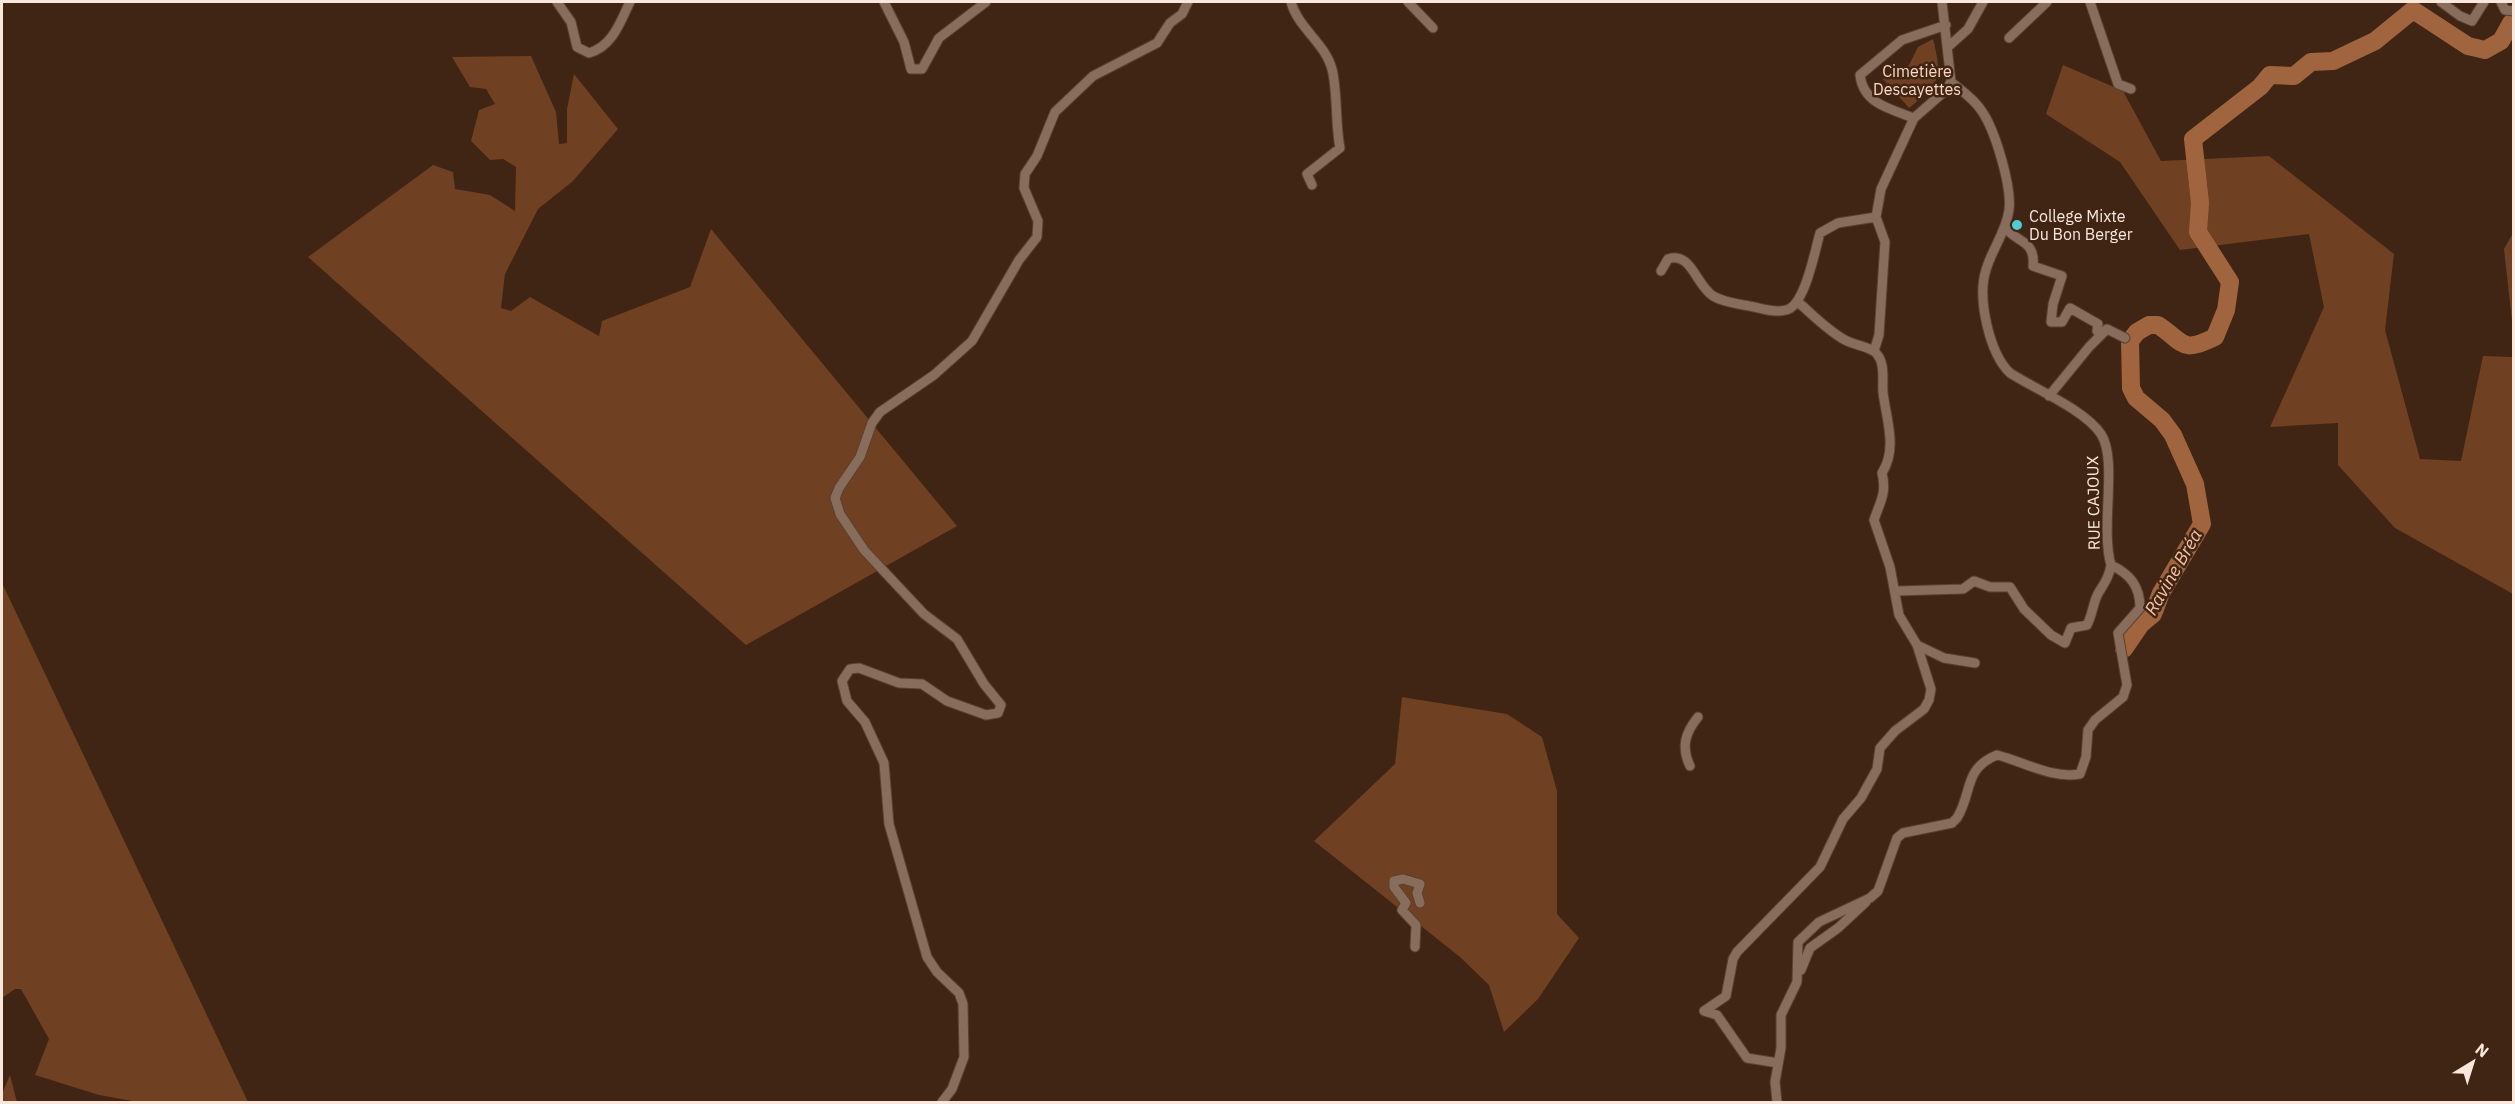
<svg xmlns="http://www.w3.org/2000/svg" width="2515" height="1104" viewBox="0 0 2515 1104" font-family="'IBM Plex Sans',sans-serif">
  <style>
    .green { fill: #6f4021 }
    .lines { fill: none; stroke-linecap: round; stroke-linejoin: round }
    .river { stroke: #a0643e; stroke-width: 18 }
    .minor-casing { stroke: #5a4030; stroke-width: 11 }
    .minor { stroke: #886d5d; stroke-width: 9 }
    .poi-dot { fill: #51ccd4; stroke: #402514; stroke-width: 2 }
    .labels { text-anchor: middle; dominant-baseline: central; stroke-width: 5; stroke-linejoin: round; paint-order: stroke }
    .park-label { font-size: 16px; fill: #fdd8c3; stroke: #402514 }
    .poi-label { font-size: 16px; fill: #f9e7dc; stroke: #402514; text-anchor: start }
    .street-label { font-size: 16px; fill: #f9e7dc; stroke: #402514 }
    .water-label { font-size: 18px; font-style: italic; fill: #f6c1a2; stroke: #402514 }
  </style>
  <rect width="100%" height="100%" fill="#402514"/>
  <!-- green -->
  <path class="green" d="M1933 39C1943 79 1940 83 1909 108L1883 79 1909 65 1918 47Z
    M531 56 556 112 559 144 567 143V109L574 74 618 129 573 181 538 209 505 274 501 308 511 311 530 297 599 336 602 321 690 287 711 229 957 526 746 645 308 257 433 165 453 172 455 189 490 195 515 211 516 167 503 159 490 160 471 141 479 110 495 104 486 89 470 87 452 57Z
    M2063 65 2123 91 2161 161 2269 156 2394 254 2385 330 2420 459 2461 461 2483 356 2513 357V594L2395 528 2338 465V423L2270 427 2324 307 2309 234 2180 250 2120 162 2046 114Z
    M2513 233V330L2504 249Z
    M2 583 248 1102H138L99 1095 35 1075 49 1039 21 989H15L2 998Z
    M1402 697 1507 714 1542 737 1557 791V914L1579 938 1538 999 1504 1032 1489 985 1460 957 1314 841 1395 764Z
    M10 1075 17 1102H2V1094Z"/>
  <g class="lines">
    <!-- river -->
    <path class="river" d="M2124 649 2141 624 2153 614 2161 593 2202 524 2195 484 2173 435 2162 420 2136 398 2131 388 2130 341 2137 332 2149 325H2158C2185 343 2181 354 2215 337L2226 310 2230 282 2198 232 2200 203 2193 139 2260 87 2270 75 2294 76 2311 62 2333 61 2375 41 2413 10 2468 46 2485 50 2501 41 2511 23"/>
    <defs>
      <path id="minor" d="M557 2 571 22 577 47 589 53C613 46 620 22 630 2
        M884 2 904 42 911 69H922L939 38 986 2
        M1291 2C1298 28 1325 43 1332 69 1338 94 1335 123 1340 148L1307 174 1312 185
        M1408 2 1433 28
        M2090 2 2118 84 2131 89
        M2441 2 2460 16 2472 21 2484 2
        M2501 2 2505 10 2514 11
        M2009 38 2047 2
        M1949 46 1968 29 1983 2
        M1914 118C1891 109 1863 104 1860 75L1902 40 1946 25
        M2005 227C2014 242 2036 239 2033 266L2062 276 2053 304 2051 322H2062L2070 308 2098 324 2097 331 2104 332
        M1661 271 1668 259C1691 251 1696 285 1713 296 1725 303 1740 304 1754 307 1764 309 1775 313 1786 310 1805 306 1815 250 1820 233L1838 223 1876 217 1881 189 1914 118 1945 91 1951 82 1942 2
        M1874 351 1879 335 1885 242 1876 217
        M2049 396 2089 347 2107 329 2125 338
        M1896 591 1963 589 1974 581 1990 587H2010L2024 609 2051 635 2065 643 2071 628 2087 625C2093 614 2093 601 2099 592 2105 582 2109 577 2111 565
        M1917 645 1944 658 1975 663
        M1690 766C1681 747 1685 733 1698 717
        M1415 947 1416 925 1402 910 1406 903 1394 887V881L1403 879 1420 884 1417 893 1420 903
        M1801 970 1810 948 1838 928 1866 902
        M1778 1063 1747 1058 1717 1015 1704 1011 1726 996 1733 959 1737 952 1820 867 1843 819 1861 798 1877 769 1880 748 1895 731 1924 709 1929 700 1931 689 1917 645 1899 615 1890 567 1874 520C1880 502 1887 493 1882 473 1898 448 1886 419 1883 392 1882 380 1886 362 1875 352 1867 346 1854 345 1845 340 1827 330 1813 315 1798 302
        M942 1102 952 1089 964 1057 963 1004 959 993 937 972 927 957 889 824 884 763 865 722 847 701 842 681 850 669 859 668 899 683 922 684 947 701 986 715 998 713 1001 705 984 684 957 639 924 614 864 550 840 514 835 498 839 488 860 457 872 423 880 412 934 375 972 341 1019 260 1037 237 1038 221 1024 188 1025 174 1037 156 1055 112 1093 76 1157 43 1170 23 1182 14 1188 2
        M1777 1102 1775 1082 1781 1048V1015L1797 982 1798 942 1819 922 1870 898 1878 891 1897 838 1903 833 1952 823 1957 818C1973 792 1963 769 1997 755 2025 762 2051 779 2080 774L2086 757 2088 730 2095 720 2123 697 2127 685 2118 633 2140 608C2140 586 2130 574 2111 565 2100 527 2118 460 2101 434 2085 410 2035 389 2010 373 1989 353 1977 297 1986 270 1992 249 2006 232 2009 210 2012 187 1995 129 1981 110 1974 99 1961 90 1951 82"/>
    </defs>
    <!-- minor casing -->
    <use href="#minor" class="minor-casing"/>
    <!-- minor -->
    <use href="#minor" class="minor"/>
  </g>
  <!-- markers -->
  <circle class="poi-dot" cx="2017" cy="225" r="6"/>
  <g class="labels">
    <!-- park labels -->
    <g class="park-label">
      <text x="1917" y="71">Cimetière<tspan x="1917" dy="18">Descayettes</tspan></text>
    </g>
    <!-- poi labels -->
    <g class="poi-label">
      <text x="2029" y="216">College Mixte<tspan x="2029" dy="18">Du Bon Berger</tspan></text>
    </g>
    <!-- street labels -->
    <g class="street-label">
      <text transform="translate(2093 503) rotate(-91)">RUE CAJOUX</text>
    </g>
    <!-- water labels -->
    <g class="water-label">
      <text transform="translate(2173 572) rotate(-60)">Ravine Bréa</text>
    </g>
  </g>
  <!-- border -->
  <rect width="2515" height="1104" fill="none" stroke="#f9e7dc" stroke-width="6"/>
  <!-- north arrow -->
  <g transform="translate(2473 1062) rotate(38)" stroke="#402514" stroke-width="4.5" paint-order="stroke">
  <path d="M0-4.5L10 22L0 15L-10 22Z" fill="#f9e7dc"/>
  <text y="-9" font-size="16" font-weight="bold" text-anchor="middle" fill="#f9e7dc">N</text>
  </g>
</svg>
